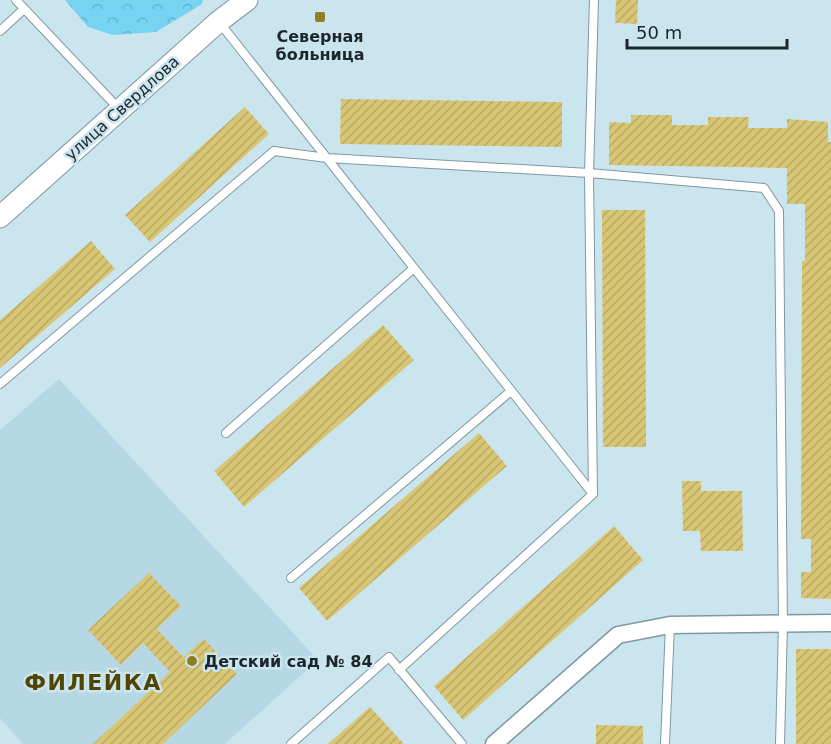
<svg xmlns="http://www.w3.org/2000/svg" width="831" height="744" viewBox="0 0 831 744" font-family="'DejaVu Sans',sans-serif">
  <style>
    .built { fill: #b6d8e5 }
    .forest { fill: url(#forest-crowns) }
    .building { fill: url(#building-hatch) }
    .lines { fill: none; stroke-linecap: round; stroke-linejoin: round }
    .service-casing { stroke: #7f98a1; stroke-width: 10 }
    .minor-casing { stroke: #7f98a1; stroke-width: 19 }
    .tertiary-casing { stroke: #7f98a1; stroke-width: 23 }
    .service { stroke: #fff; stroke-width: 8 }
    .minor { stroke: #fff; stroke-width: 16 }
    .tertiary { stroke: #fff; stroke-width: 21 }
    .poi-dot { fill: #907e25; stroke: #cbe5ef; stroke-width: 2 }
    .labels { text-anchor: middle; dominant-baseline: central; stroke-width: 5; stroke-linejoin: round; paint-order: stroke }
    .poi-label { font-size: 16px; font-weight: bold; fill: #1d272b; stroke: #cbe5ef }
    .street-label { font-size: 16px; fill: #1d272b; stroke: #cbe5ef }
    .district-label { font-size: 22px; font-weight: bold; letter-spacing: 1.5px; fill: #514501; stroke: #cbe5ef }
  </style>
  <defs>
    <pattern id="forest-crowns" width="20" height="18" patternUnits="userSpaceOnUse" patternTransform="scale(1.5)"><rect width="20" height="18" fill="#76d3f2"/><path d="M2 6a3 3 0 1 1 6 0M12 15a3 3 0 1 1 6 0" fill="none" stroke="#66b5d0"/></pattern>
    <pattern id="building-hatch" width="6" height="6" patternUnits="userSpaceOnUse" patternTransform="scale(1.5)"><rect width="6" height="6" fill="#d8c674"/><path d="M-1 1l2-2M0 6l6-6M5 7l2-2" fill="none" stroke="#b9aa65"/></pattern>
  </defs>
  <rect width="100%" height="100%" fill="#cbe5ef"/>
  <!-- built -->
  <path class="built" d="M59 379 318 660 225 744H23L0 718V430Z"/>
  <!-- forest -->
  <path class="forest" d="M65 0H203L202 4 156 32 113 35 88 27Z"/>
  <!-- building -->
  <path class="building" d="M616 0H638L637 24 615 23Z
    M341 99 562 102V147L340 144Z
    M245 107 269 134 150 242 125 215Z
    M631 115H672V125H708V117H749L748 128H787V119L828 122V142H831V599L801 598V572H811V539H801L802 261H805V204H787V168L609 165V122L631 123Z
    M602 210H645L646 447H603Z
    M91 241 115 269 0 368V320Z
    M383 325 414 360 244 507 214 471Z
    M479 433 507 466 327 621 299 588Z
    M682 481H701V491H742L743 551H701L700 531H683Z
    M614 526 643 560 463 720 434 686Z
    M149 573 181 606 157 629 183 657 204 639 237 674 163 744H93L170 672 143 643 121 665 88 630Z
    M796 649H831V744H796Z
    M370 707 404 744H328Z
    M596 725 643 726V744H596Z"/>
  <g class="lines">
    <defs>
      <path id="service" d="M16 0 119 109
        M219 22 593 494 589 173 594 0
        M0 31 24 9
        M0 384 274 151 327 158 589 173 764 188 779 211 783 624 780 744
        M226 433 414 268
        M291 578 511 391
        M399 670 593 494
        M291 744 389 657 462 744
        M665 744 670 625"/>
      <path id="minor" d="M494 744 618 635 670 625 831 623"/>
      <path id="tertiary" d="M0 217 218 22 247 0"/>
    </defs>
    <!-- service casing -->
    <use href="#service" class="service-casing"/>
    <!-- minor casing -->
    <use href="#minor" class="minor-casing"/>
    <!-- tertiary casing -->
    <use href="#tertiary" class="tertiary-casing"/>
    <!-- service -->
    <use href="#service" class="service"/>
    <!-- minor -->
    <use href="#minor" class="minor"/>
    <!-- tertiary -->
    <use href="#tertiary" class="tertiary"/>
  </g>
  <!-- markers -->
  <g class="poi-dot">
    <rect x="314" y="11" width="12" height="12" rx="3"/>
    <circle cx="192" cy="661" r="6"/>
  </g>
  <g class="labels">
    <!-- poi labels -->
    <g class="poi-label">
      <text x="320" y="36">Северная<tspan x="320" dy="18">больница</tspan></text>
      <text x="204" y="661" text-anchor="start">Детский сад № 84</text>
    </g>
    <!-- street labels -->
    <g class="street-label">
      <text transform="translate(122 108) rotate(-42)">улица Свердлова</text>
    </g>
    <!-- district labels -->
    <g class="district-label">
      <text x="93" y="682">ФИЛЕЙКА</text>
    </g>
  </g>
  <!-- scale -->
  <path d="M627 39v9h160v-9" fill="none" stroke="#1d272b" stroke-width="3"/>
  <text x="636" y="39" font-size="18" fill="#1d272b" stroke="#cbe5ef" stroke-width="4.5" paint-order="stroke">50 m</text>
</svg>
